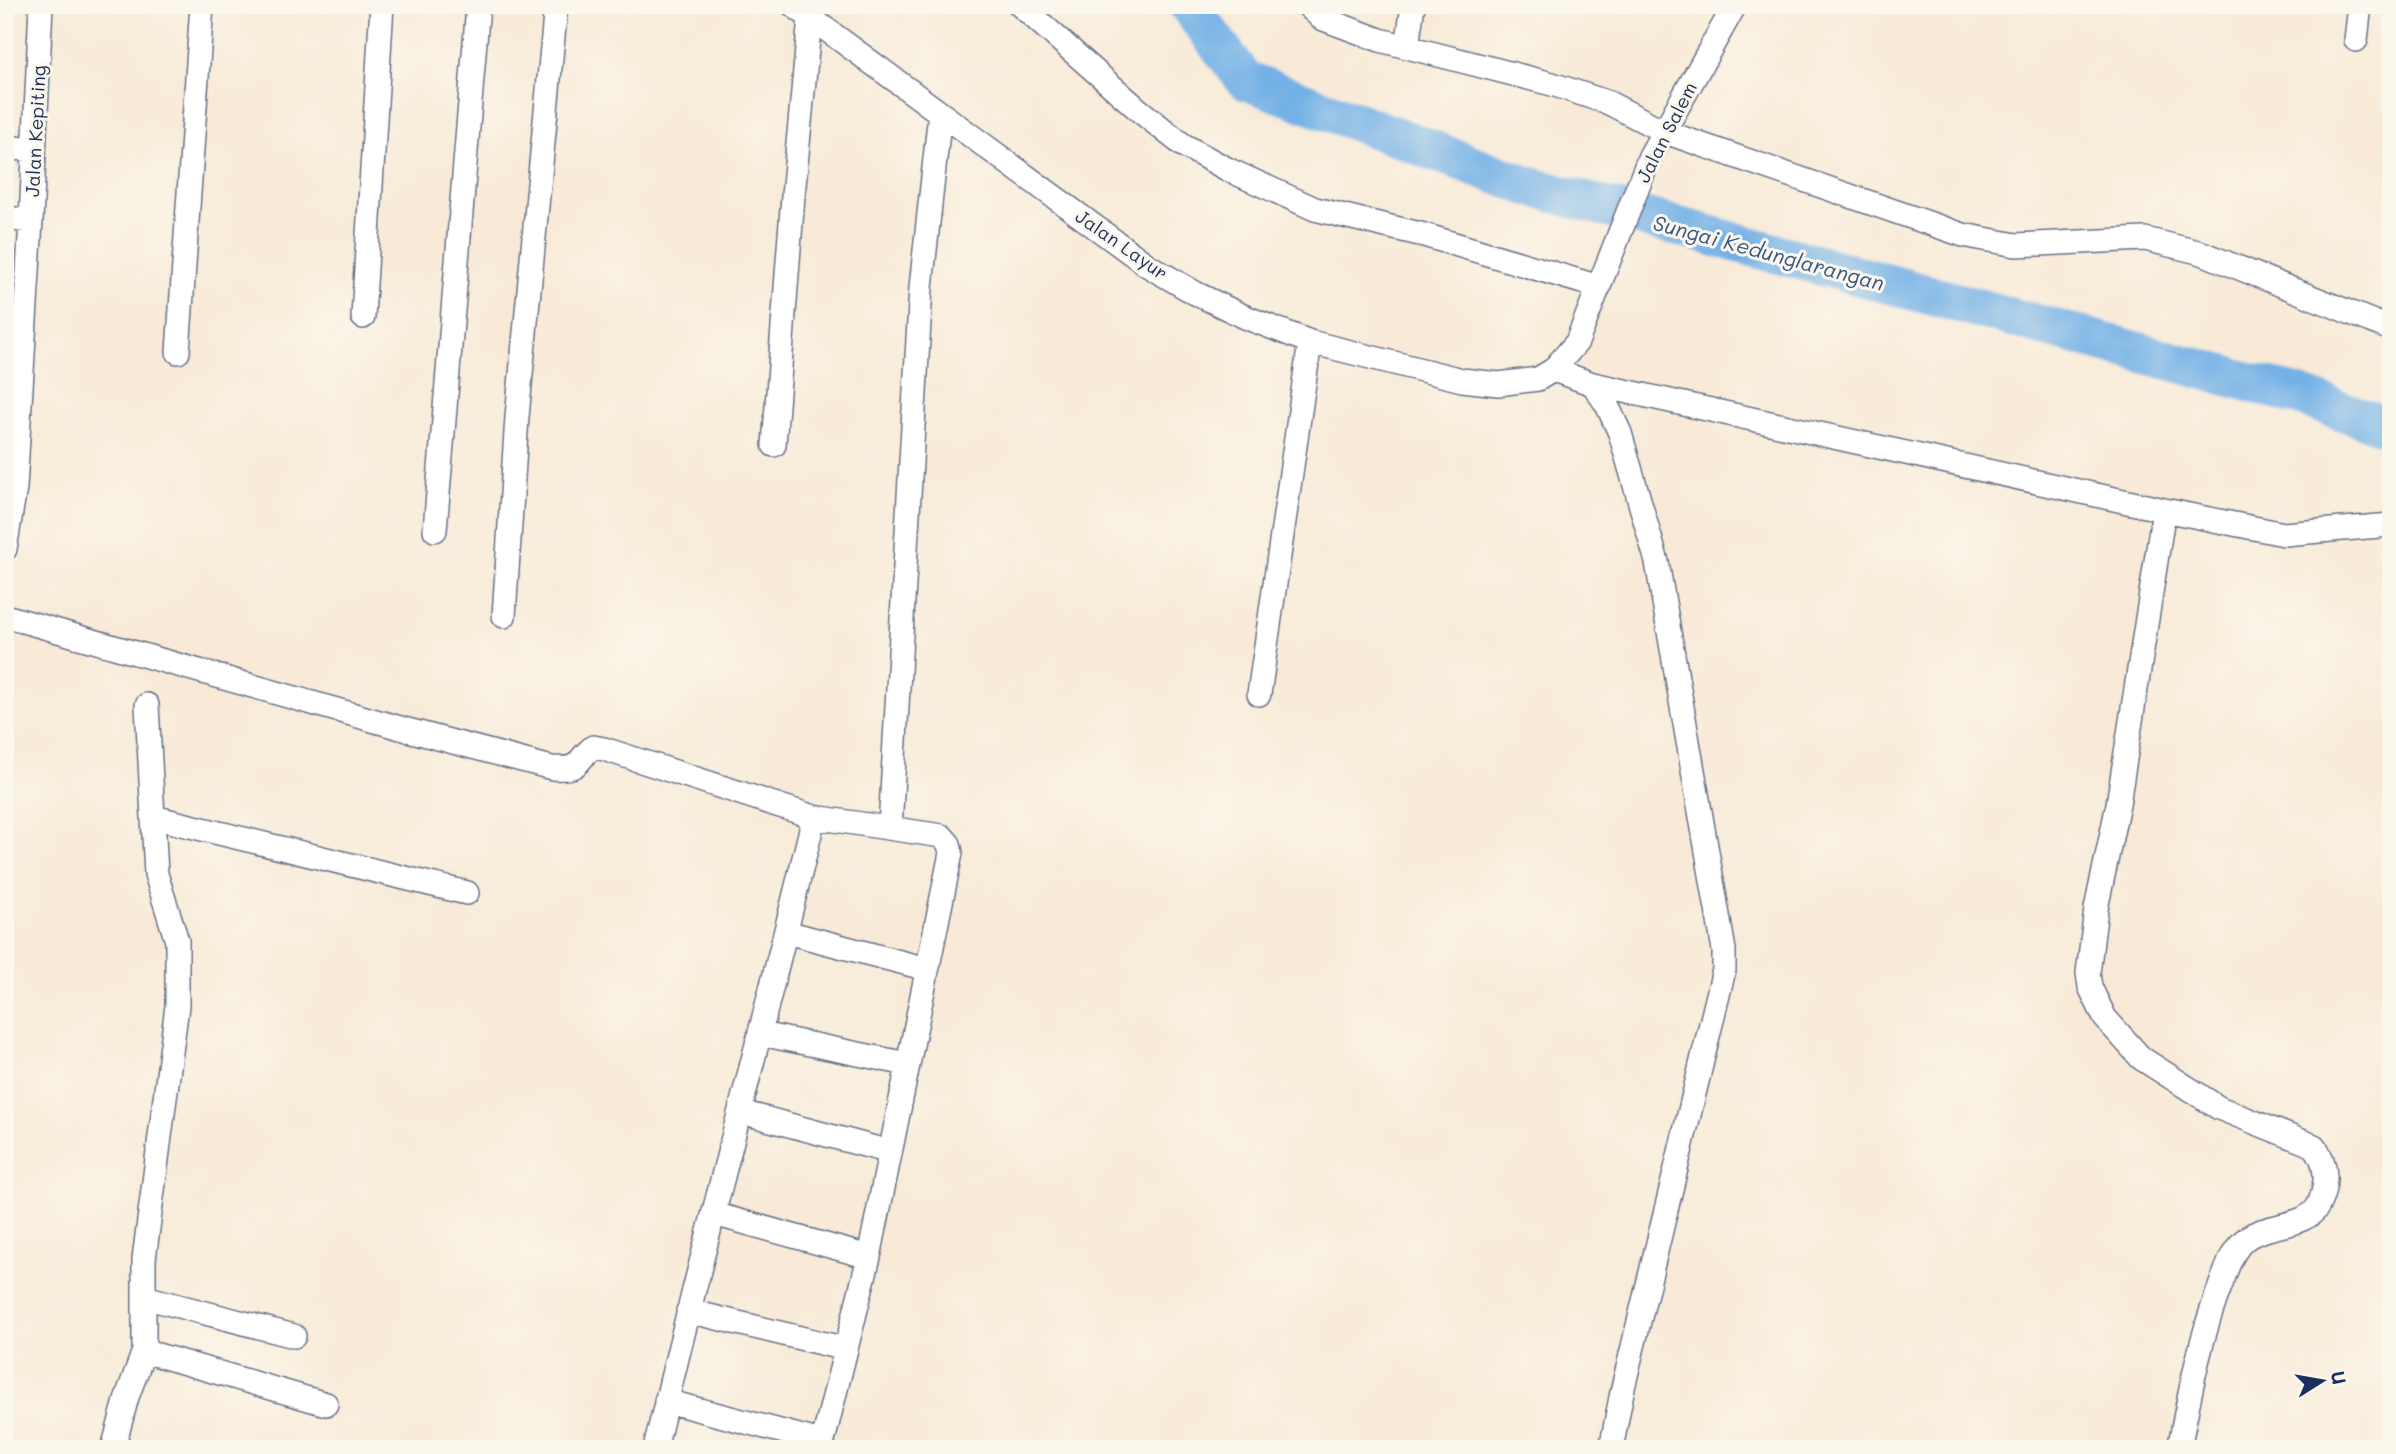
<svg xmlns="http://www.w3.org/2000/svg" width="2396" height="1454" viewBox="0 0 2396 1454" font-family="Mali,sans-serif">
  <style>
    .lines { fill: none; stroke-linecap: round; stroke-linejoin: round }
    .river { stroke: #73b1e6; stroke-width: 40 }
    .minor-casing { stroke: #687088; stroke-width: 26 }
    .minor { stroke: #fff; stroke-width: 23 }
    .labels { text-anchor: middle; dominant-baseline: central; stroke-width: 6; stroke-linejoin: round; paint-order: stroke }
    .street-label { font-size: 19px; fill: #1b2f5e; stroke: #fbf7ec }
    .water-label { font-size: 21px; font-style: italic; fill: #355687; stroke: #fbf7ec }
  </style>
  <rect width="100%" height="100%" fill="#fbf7ec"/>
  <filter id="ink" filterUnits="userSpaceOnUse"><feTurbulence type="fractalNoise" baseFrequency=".0143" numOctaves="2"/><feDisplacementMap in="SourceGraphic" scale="14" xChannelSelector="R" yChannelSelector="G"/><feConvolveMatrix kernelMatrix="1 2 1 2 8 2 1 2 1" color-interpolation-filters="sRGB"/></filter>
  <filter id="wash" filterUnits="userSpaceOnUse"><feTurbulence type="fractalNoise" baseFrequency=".00686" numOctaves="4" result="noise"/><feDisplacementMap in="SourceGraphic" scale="28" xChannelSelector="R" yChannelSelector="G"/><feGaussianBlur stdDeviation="1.57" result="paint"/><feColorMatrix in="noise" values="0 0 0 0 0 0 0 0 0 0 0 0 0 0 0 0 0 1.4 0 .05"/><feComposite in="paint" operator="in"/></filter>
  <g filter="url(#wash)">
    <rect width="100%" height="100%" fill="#f8ead7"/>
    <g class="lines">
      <!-- river -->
      <path class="river" d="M1188 5 1245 80 1525 185 2297 395 2391 428"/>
    </g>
  </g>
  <g filter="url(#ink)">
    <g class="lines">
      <defs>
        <path id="minor" d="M793 5 1147 265 1195 293 1245 317 1310 342 1462 380 1498 384 1538 379 1553 370 1577 342 1650 156 1735 5
          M1020 5 1140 111 1183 145 1227 169 1315 209 1424 235 1599 287
          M1307 5 1321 18 1380 40 1552 84 1609 103 1665 132 1963 235 2016 245 2145 239 2202 253 2391 329
          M2356 40 2360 5
          M1407 47 1413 5
          M5 147 33 150
          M5 218 31 221
          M363 317 382 5
          M178 352 202 5
          M1553 370 1593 384 2164 510 2284 534 2391 525
          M1593 384 1607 405 1620 433 1657 562 1724 950V970L1622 1392 1611 1449
          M774 445 793 196 810 18
          M2164 510 2118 804 2096 909 2088 973 2090 987 2105 1018 2141 1058 2219 1108 2314 1146C2328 1163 2328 1186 2318 1206 2307 1227 2265 1224 2247 1238 2233 1248 2227 1268 2221 1284 2200 1338 2190 1392 2179 1449
          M435 530 478 5
          M5 549 15 488 31 221 41 5
          M5 616 404 729 552 768C583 770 574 762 593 747L604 749 814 817C763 1028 705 1238 655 1449
          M504 616 517 417 556 5
          M1259 694 1310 342
          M153 817 467 893
          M814 817 942 836 949 844 951 853 869 1257 821 1449
          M890 828 921 287 940 113
          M786 932 927 969
          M761 1034 907 1064
          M741 1112 890 1152
          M714 1214 869 1257
          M144 1297 294 1336
          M688 1311 846 1349
          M144 1351 326 1404
          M666 1401 822 1442
          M113 1449 127 1397 144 1351V1259L177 1006V941L156 874 147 705"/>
      </defs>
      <!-- minor casing -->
      <use href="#minor" class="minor-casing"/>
      <!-- minor -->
      <use href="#minor" class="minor"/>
    </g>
  </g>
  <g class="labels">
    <!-- street labels -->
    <g class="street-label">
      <text transform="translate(35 131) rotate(-87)">Jalan Kepiting</text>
      <text transform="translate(1666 132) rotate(-63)">Jalan Salem</text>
      <text transform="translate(1122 244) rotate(35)">Jalan Layur</text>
    </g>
    <!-- water labels -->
    <g class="water-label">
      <text transform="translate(1769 252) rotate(15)">Sungai Kedunglarangan</text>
    </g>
  </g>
  <!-- margin -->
  <rect width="2396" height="1454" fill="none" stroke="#fbf7ec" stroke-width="28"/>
  <!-- north arrow -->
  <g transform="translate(2322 1381) rotate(79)" stroke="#fbf7ec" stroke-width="5" paint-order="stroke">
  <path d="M0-5L12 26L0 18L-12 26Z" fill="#1b2f5e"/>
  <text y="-10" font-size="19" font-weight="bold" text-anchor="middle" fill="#1b2f5e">U</text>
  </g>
</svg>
